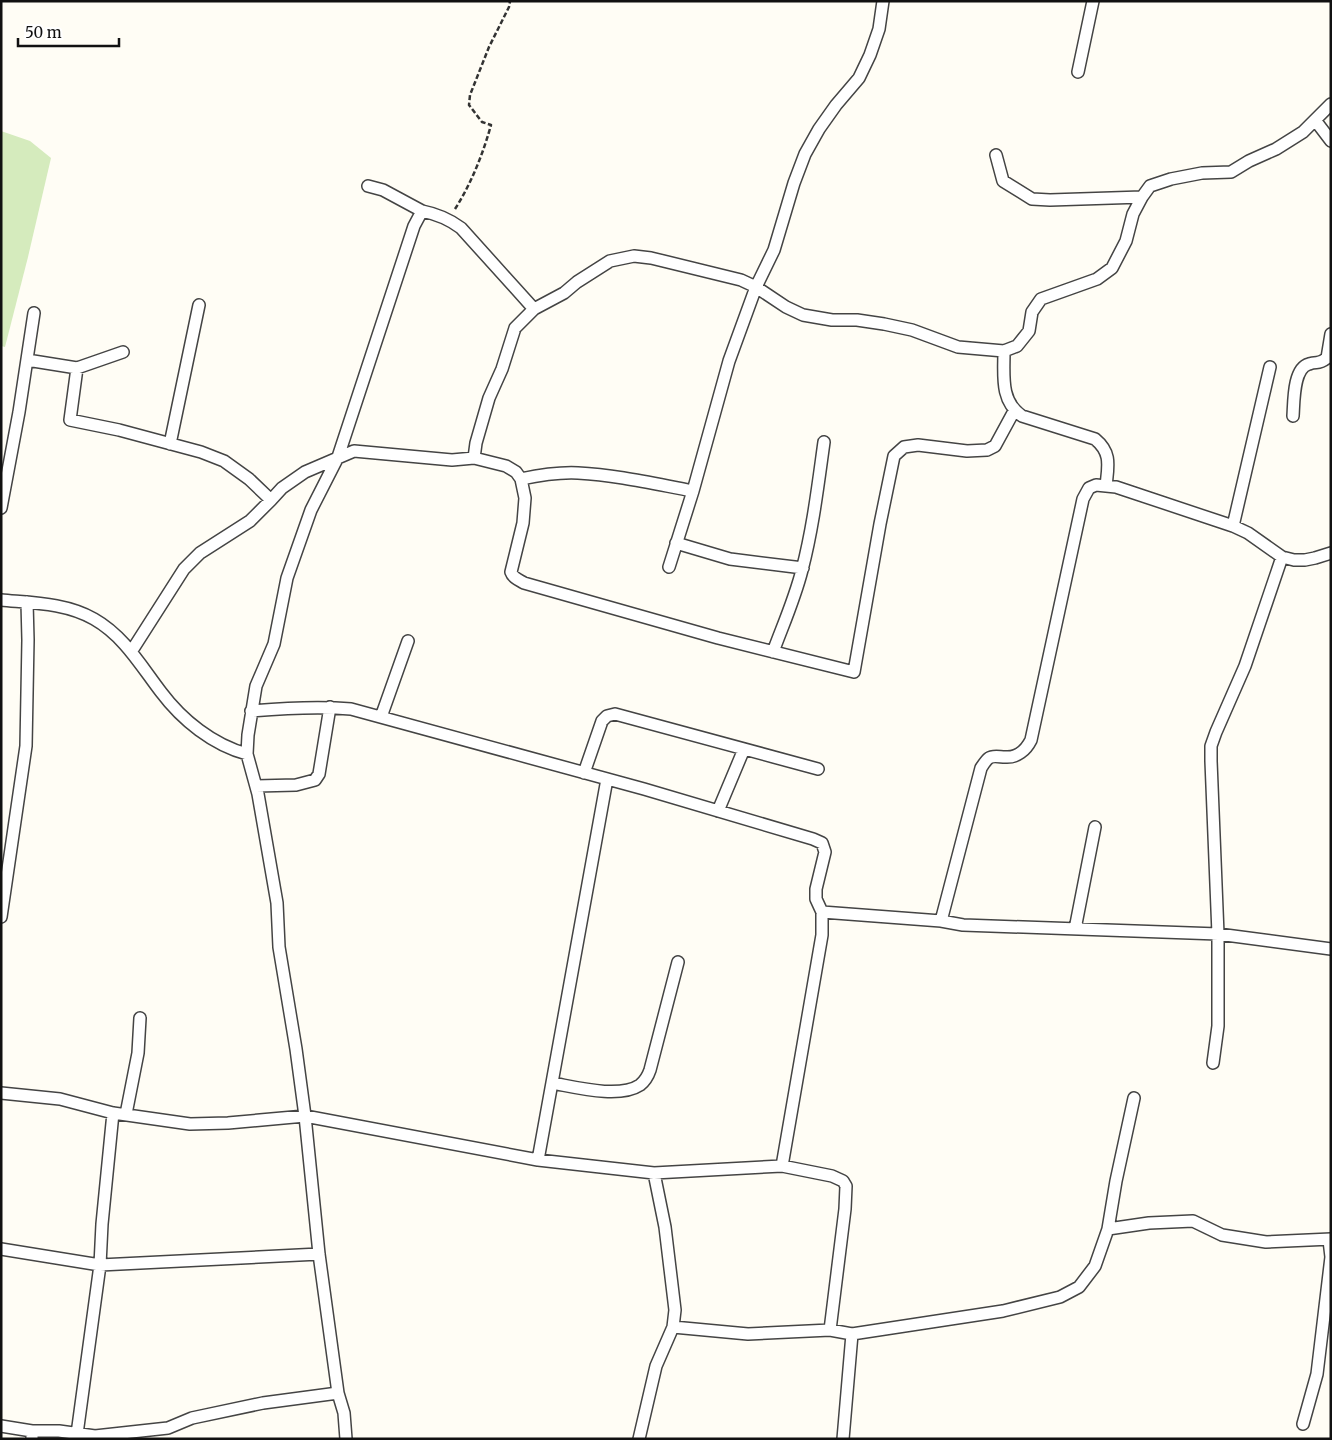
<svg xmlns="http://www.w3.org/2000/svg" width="1332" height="1440" viewBox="0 0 1332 1440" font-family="Merriweather,serif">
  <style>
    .green { fill: #d5ebbd }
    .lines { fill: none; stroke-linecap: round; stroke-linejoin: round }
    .street-casing { stroke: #444; stroke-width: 14 }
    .path { stroke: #333; stroke-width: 2.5; stroke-dasharray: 5 2.5; stroke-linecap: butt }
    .street { stroke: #fff; stroke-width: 11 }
  </style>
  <rect width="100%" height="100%" fill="#fffdf5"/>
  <!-- green -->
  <path class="green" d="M1 131 30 141 51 158 28 257 5 347 1 346Z"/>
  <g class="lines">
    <defs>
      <path id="street" d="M883 1 879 29 870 55 859 78 836 105 819 129 805 154 794 183 774 250 756 287 786 307 803 315 832 320H857L884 324 912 330 958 347 1004 351 1017 346 1029 331 1032 312 1041 299 1097 279 1112 268 1126 241 1133 214 1142 197 1150 186 1171 179 1202 173 1231 172 1249 161 1276 149 1303 132 1331 104
        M1078 72 1093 1
        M1315 120 1331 141
        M996 155 1003 181 1032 199 1050 200 1142 197
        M368 186 383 190 422 211
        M1004 351C1004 376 1000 401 1022 416L1095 439C1112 453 1108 466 1106 486
        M27 360 77 368 70 420 119 430 201 452 224 461 249 479 271 500
        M77 368 123 352
        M1293 416C1294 402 1293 368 1309 364 1318 361 1318 365 1327 358L1331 334
        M170 444 199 305
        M474 458 476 443 489 398 502 369 515 328 534 309 564 293 577 282 610 261 634 256 651 258 741 280 756 287 729 361 693 491 669 567
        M521 479C540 475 559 472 578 473 617 475 655 484 693 491
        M1 508 19 412 34 313
        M1233 526 1270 367
        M676 543 730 559 803 568
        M1 600C33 603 66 603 94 619 124 636 141 666 161 692 182 720 213 745 247 754L258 794 277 903 279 947 296 1049 305 1116 228 1123 190 1124 113 1113 60 1099 1 1093
        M131 652 184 569 200 553 250 521 271 500 282 488 305 472 354 451 452 460 474 458 506 466 516 472 521 479 525 498 523 523 511 572C513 578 519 580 524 583L718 638 854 672 880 524 894 456 904 447 918 445 967 451 987 450 995 446 1014 411
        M773 652C783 625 795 598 802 570 813 528 818 485 824 442
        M251 711C285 708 317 706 351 709L644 789 813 839 822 843 825 852 816 889V899L822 912V935L782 1166
        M381 717 408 641
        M247 754 248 735 256 686 274 644 287 578 311 510 338 457 414 226 422 211C437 214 449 219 461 228L534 309
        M584 773 602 721 607 716 615 714 818 769
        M256 786 296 785 315 780 319 774 330 707
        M718 811 744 749
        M822 912 941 921 963 925 1218 934 1331 949
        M1 917 26 746 28 640 27 602
        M941 921 981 768C983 765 986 760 989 758 993 755 1000 757 1005 757 1017 758 1026 750 1031 740L1083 499 1089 488 1096 485 1116 487 1233 526 1248 533 1282 557 1294 560H1305L1315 558 1331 553
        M1075 929 1095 827
        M1213 1063 1218 1026V934L1211 761V746L1216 732 1245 666 1282 557
        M552 1083C575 1087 619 1099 640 1085 645 1081 648 1076 650 1070L678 962
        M126 1114 138 1053 140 1018
        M538 1160 607 779
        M1108 1229 1149 1223 1193 1221 1222 1235 1266 1242 1331 1239
        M1 1249 100 1265 319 1254
        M673 1327 748 1334 830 1330 852 1334 1003 1311 1060 1297 1079 1287 1095 1266 1108 1229 1116 1181 1134 1098
        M1303 1424 1317 1374 1331 1257 1329 1240
        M1 1426 32 1431
        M77 1434 100 1265 102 1224 113 1113
        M32 1439V1431H59L95 1436 168 1428 192 1418 263 1403 338 1393
        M346 1439 344 1413 338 1393 319 1254 305 1116 538 1160 654 1173 782 1166 832 1176 843 1181 846 1186 845 1209 830 1330
        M639 1439 656 1366 673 1327 675 1310 665 1227 654 1173
        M843 1439 852 1334"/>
    </defs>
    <!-- street casing -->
    <use href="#street" class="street-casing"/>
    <!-- path -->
    <path class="path" d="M455 209C471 184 483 154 491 125L482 122 469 105 470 95 489 47 509 7 510 1"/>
    <!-- street -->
    <use href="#street" class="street"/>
  </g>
  <!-- border -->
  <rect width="1332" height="1440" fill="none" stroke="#111111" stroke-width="5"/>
  <!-- scale -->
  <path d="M18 38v8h101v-8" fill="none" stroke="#111111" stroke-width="2.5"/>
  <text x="25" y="38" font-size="15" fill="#111111" stroke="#ffffff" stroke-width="4" paint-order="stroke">50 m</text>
</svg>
